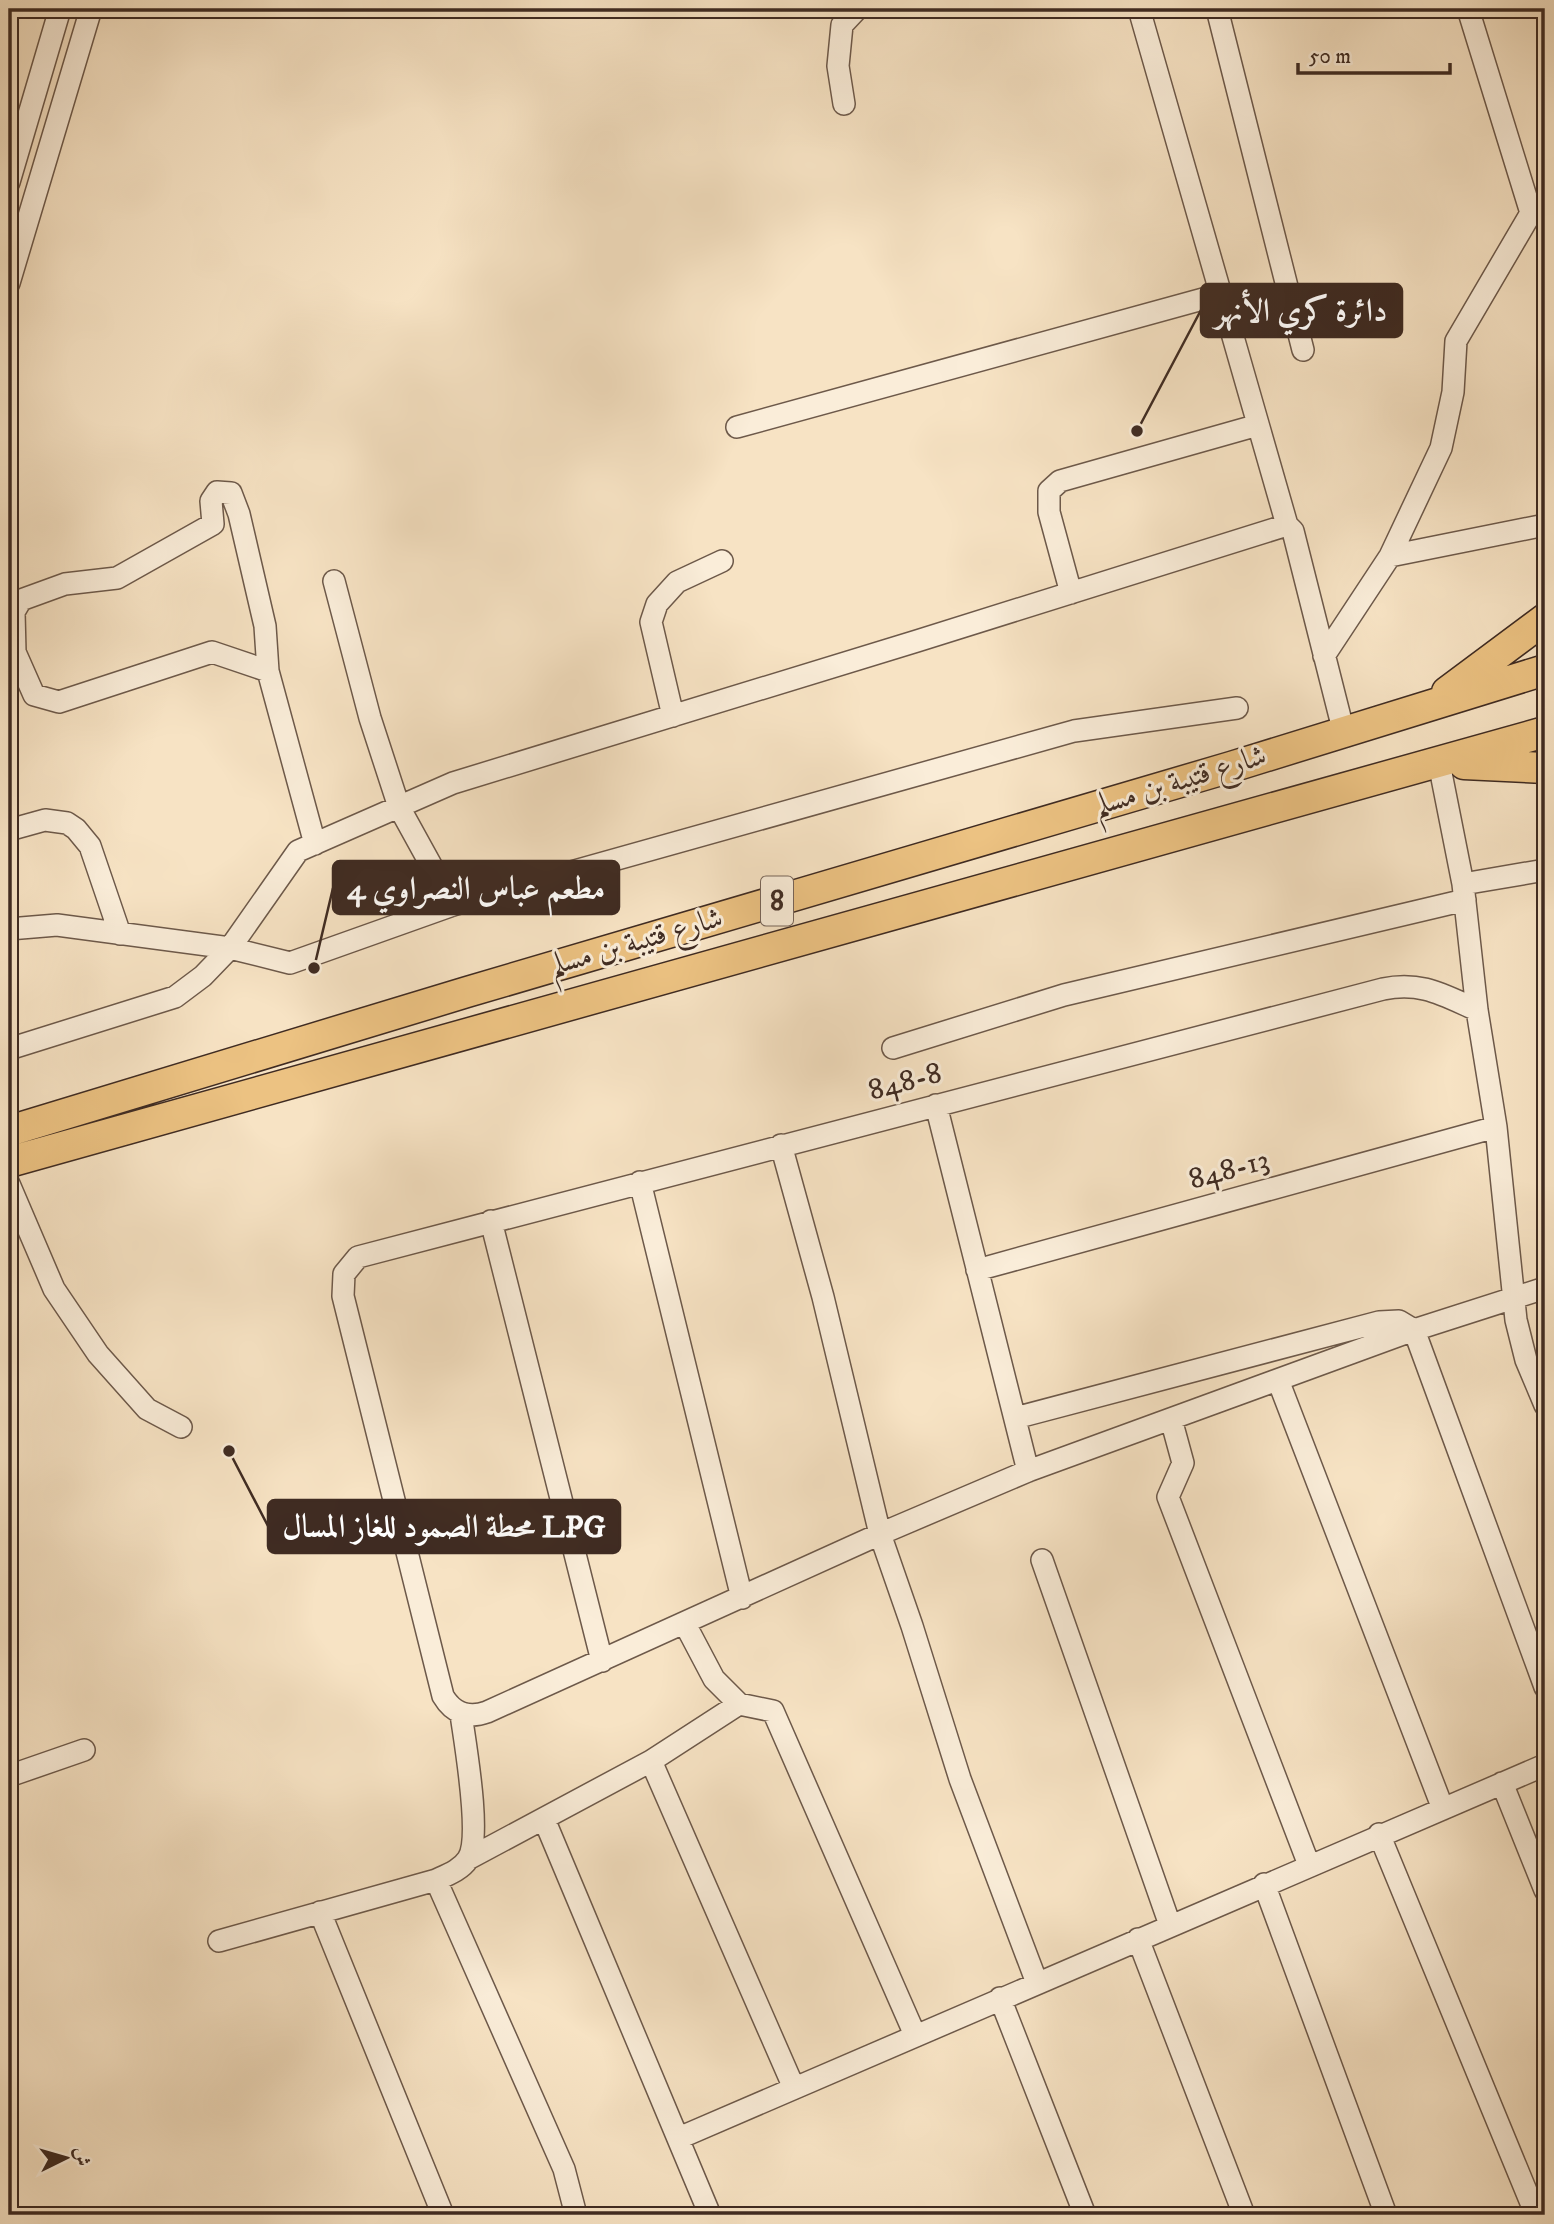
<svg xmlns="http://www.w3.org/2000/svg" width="1554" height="2224" viewBox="0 0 1554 2224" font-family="'IM FELL DW Pica',Amiri,serif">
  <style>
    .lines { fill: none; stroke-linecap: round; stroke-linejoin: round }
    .minor-casing { stroke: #6d594a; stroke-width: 24 }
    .highway-casing { stroke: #3f2b22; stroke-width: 33 }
    .minor { stroke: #faedd9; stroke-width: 21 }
    .highway { stroke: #ecc282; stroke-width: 30 }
    .labels { text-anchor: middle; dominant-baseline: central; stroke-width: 6; stroke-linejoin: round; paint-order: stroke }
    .shield { fill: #faedd9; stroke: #776559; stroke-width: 2 }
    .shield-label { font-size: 28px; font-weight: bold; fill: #3f2b22 }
    .street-label { font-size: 30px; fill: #3f2b22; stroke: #faedd9 }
    .leader { fill: none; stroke: #3f2b22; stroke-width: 2.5 }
    .callout-dot { fill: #3f2b22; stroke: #faedd9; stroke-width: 2.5 }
    .callout { fill: #3f2b22; stroke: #3f2b22; stroke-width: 2.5 }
    .callout-label { font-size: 32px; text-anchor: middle; font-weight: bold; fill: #fff }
  </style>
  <rect width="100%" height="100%" fill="#f7e3c4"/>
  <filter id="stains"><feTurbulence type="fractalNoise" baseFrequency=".00286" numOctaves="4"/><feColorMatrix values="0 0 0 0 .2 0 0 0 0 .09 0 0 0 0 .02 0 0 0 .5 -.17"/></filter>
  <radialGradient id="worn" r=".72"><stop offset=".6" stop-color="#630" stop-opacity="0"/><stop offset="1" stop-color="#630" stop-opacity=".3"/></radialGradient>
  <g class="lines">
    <defs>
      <path id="minor" d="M1139 9 1287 525 1293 531 1344 733
        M1217 9 1303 350
        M844 104 838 66 842 25 857 9
        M9 182 60 9
        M9 283 91 9
        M737 427 1221 294
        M1390 556 1545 525
        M334 581 370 718 399 807 453 905
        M1071 593 1049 512V491L1060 481 1258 425
        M1324 656 1390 556 1441 448 1453 392 1456 341 1531 213 1468 9
        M268 671 212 652 59 702 34 695 15 652 14 612 21 600 65 584 117 578 213 524 211 501 217 492 231 493 239 514 265 626 268 671 315 844
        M673 716 651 622 657 604 677 582 722 561
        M1439 763 1463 884 1477 1010 1496 1127 1516 1320 1526 1360 1545 1405
        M9 830 45 820 67 823 76 829 90 846 120 934
        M1463 884 1545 870
        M9 929 57 925 230 948 290 963 453 905 1074 731 1237 708
        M1477 1010C1443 995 1421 981 1383 989L358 1257 344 1274 343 1296 443 1696C453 1713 468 1719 487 1712L880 1534 1028 1471 1414 1330 1545 1288
        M893 1048 1064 995 1465 900
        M9 1049 175 997 203 976 230 948 298 851 453 783 917 641 1287 525
        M936 1105 1028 1471
        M781 1145 823 1297 880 1534 912 1626 960 1779 1037 1983
        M640 1182 742 1598
        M9 1184 54 1289 98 1354 147 1409 181 1427
        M491 1221 602 1661
        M977 1270 1496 1127
        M1278 1380 1443 1809
        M1015 1418 1379 1322 1399 1321 1414 1330 1545 1687
        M1171 1419 1183 1463 1168 1497 1309 1865
        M1042 1560 1170 1925
        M685 1624 714 1679 739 1704
        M651 1761 794 2088
        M9 1776 84 1750
        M1502 1783 1545 1890
        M544 1819 710 2215
        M1379 1834 1536 2215
        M468 1859 651 1761 739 1704 773 1711 915 2035
        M436 1880 564 2169 576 2215
        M1264 1884 1386 2215
        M320 1912 443 2215
        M1138 1939 1244 2215
        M219 1941 436 1880C447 1875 461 1870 468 1859 482 1838 465 1743 461 1714
        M1000 1998 1085 2215
        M679 2138 1545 1765"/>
      <path id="highway" d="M1447 692 1545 619
        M1464 764 1545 768
        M9 1131 467 992 1231 767 1545 670
        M9 1162 1545 732"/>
    </defs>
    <!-- minor casing -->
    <use href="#minor" class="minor-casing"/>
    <!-- highway casing -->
    <use href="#highway" class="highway-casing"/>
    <!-- minor -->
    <use href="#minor" class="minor"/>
    <!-- highway -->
    <use href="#highway" class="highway"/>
  </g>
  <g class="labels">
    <!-- shield labels -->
    <rect class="shield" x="761" y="876.5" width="32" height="49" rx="5"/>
    <g class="shield-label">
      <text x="777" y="901">8</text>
    </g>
    <!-- street labels -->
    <g class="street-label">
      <text transform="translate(1180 781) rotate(-17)">شارع قتيبة بن مسلم</text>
      <text transform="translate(636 942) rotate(-16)">شارع قتيبة بن مسلم</text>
      <text transform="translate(905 1082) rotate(-15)">848-8</text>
      <text transform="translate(1229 1170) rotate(-15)">848-13</text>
    </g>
  </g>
  <!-- callouts -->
  <path class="leader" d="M1137 431L1201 310M314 968L333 888M229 1451L268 1526"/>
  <g class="callout-dot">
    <circle cx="1137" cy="431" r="7"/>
    <circle cx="314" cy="968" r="7"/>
    <circle cx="229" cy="1451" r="7"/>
  </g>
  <g class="callout">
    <rect x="1201" y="284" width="201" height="53" rx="7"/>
    <rect x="333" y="861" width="286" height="53" rx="7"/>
    <rect x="268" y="1500" width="352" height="53" rx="7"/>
  </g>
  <g class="callout-label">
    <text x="1301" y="321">دائرة كري الأنهر</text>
    <text x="476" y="899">مطعم عباس النصراوي 4</text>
    <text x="444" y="1537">محطة الصمود للغاز المسال LPG</text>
  </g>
  <!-- margin -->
  <rect width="1554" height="2224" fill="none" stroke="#f7e3c4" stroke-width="35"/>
  <rect x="10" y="10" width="1533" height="2203" fill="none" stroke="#3f2b22" stroke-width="3.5"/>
  <rect x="18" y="18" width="1519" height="2189" fill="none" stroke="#3f2b22" stroke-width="2"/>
  <!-- north arrow -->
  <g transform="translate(66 2158) rotate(85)" stroke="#faedd9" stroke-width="5" paint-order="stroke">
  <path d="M0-5L12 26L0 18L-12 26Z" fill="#3f2b22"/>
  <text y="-10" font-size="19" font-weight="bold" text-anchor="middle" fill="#3f2b22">ش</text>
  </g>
  <!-- scale -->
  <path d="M1298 63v10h152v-10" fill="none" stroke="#3f2b22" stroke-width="3.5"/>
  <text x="1309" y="63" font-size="21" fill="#3f2b22" stroke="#faedd9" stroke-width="5" paint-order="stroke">50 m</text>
  <rect width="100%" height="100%" filter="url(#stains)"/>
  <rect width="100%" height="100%" fill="url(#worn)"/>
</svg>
